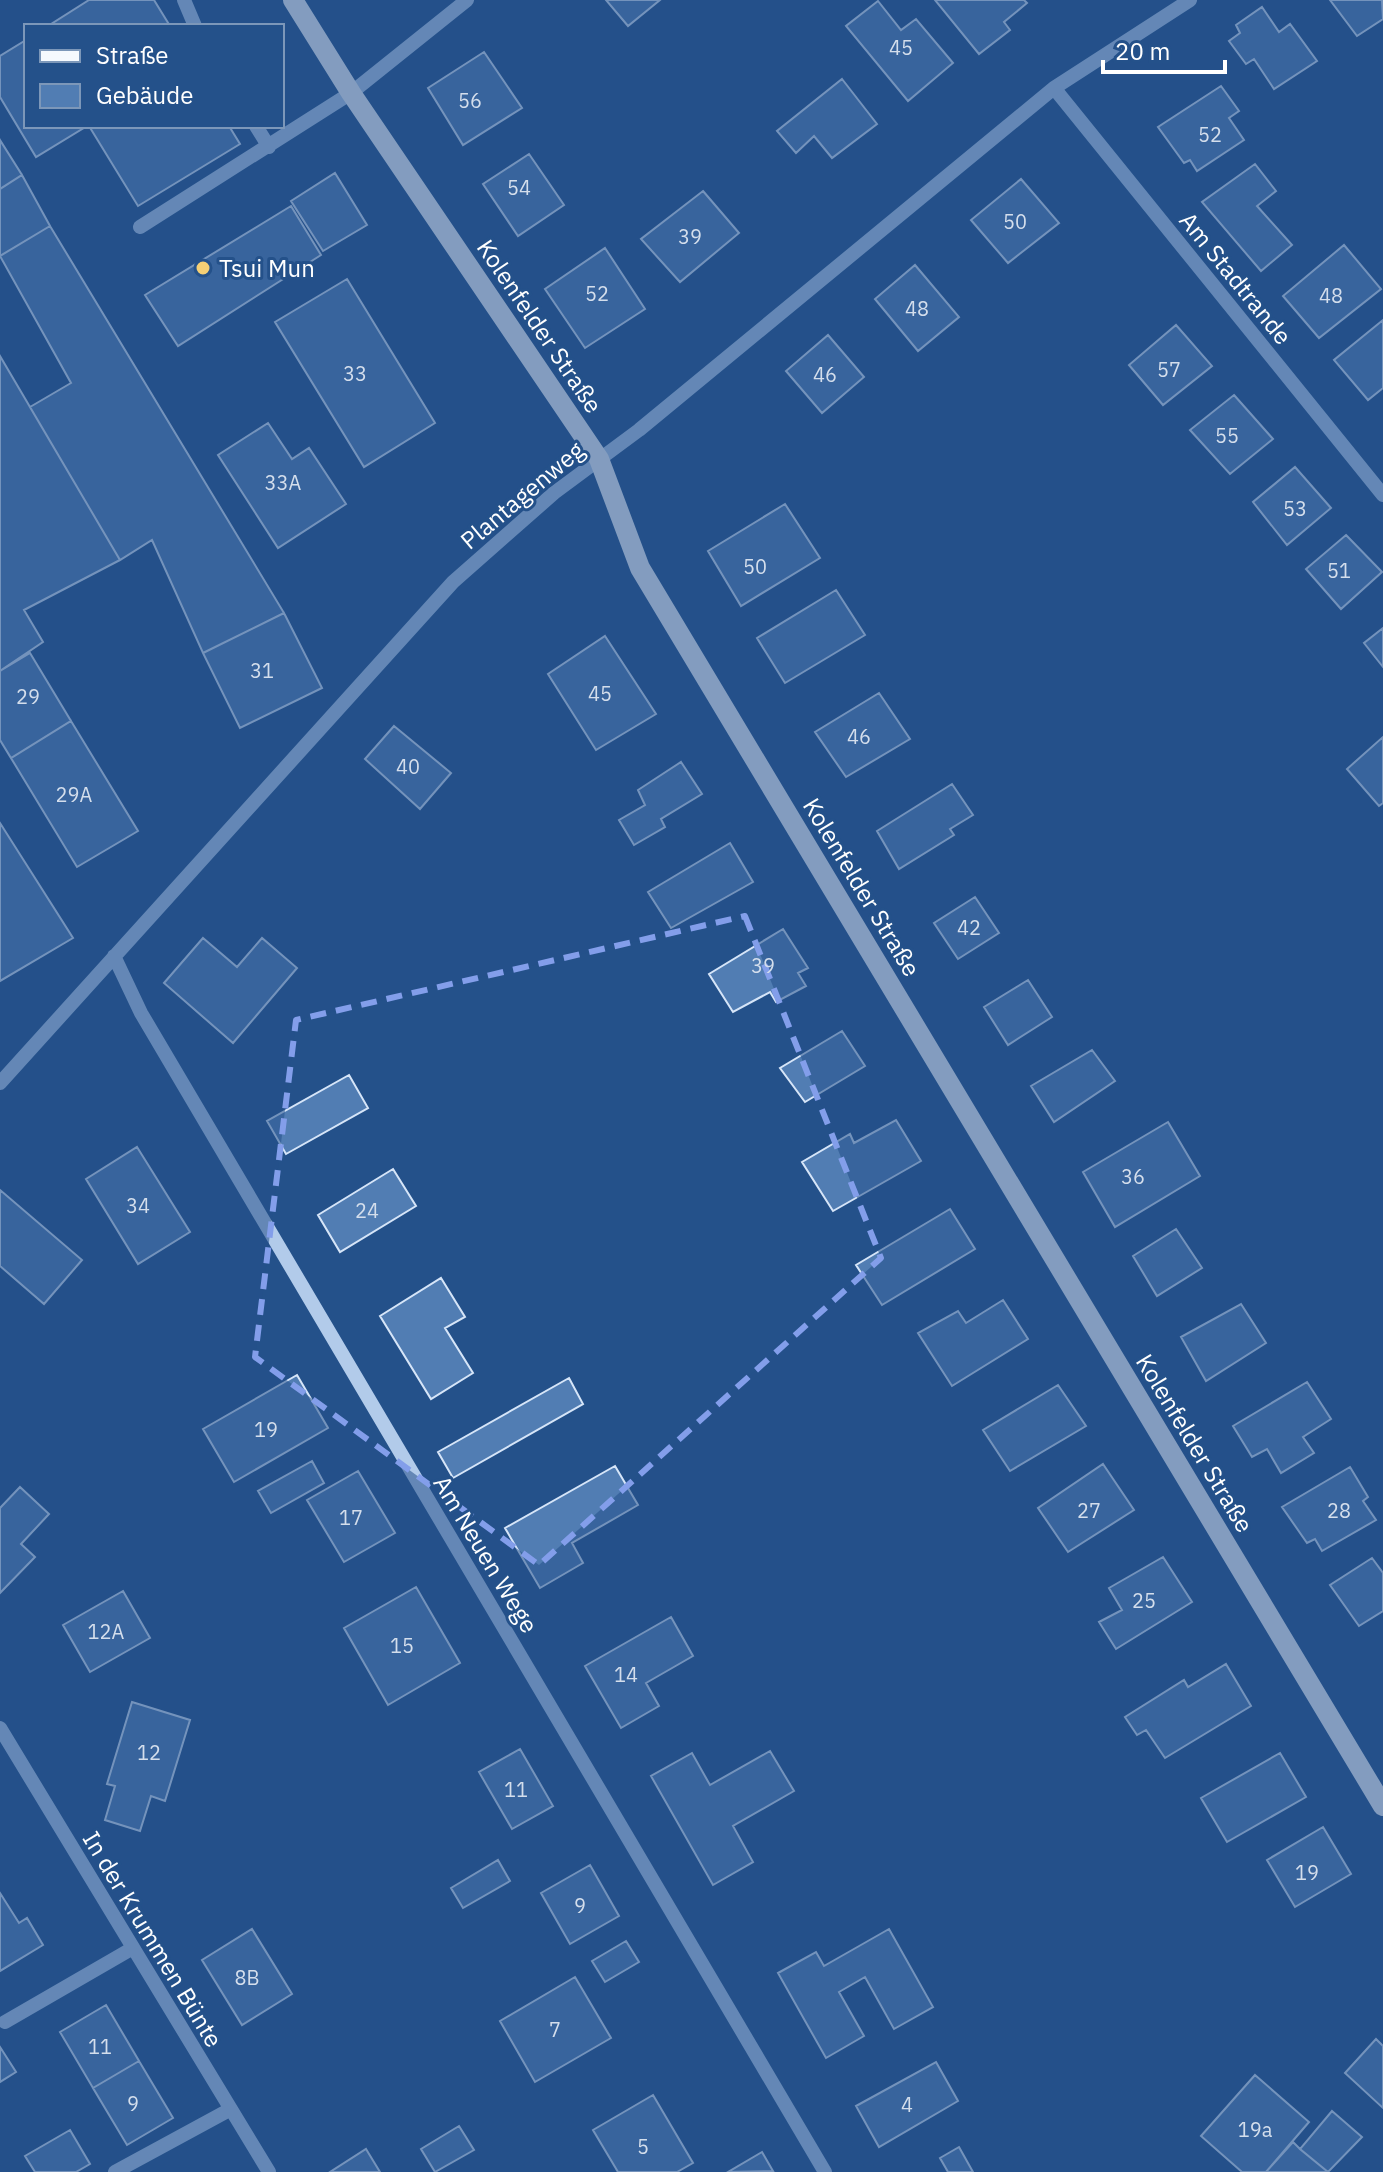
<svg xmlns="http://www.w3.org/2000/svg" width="1383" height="2172" viewBox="0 0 1383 2172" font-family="'IBM Plex Sans',sans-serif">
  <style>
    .building { fill: #517db3; stroke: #d6e5f8; stroke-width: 2 }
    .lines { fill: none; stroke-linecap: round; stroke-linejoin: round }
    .minor { stroke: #b2cbea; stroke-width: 14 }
    .major { stroke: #f5f9fe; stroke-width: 20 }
    .marked { fill: none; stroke: #839eea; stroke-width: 6; stroke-dasharray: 16 10; stroke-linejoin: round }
    .poi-dot { fill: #f4cf75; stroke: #24518a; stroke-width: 3 }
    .labels { text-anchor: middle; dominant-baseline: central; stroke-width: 6; stroke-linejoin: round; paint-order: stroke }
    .number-label { font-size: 20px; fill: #d4deec }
    .poi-label { font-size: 24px; fill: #fff; stroke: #24518a; text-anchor: start }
    .street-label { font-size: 24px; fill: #fff; stroke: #24518a }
  </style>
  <rect width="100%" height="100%" fill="#24518a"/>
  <!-- building -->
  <path class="building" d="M89 0H154L170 26H48Z
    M606 0H660L628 26Z
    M935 0H1024L1027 3 1004 22 1010 30 979 54Z
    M1330 0H1382L1383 19 1357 36Z
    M878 1 901 30 916 19 953 63 908 101 846 26Z
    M1262 7 1279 32 1290 24 1317 61 1274 89 1254 59 1246 64 1229 41 1240 33 1236 25Z
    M26 40V126H87L36 157 0 97V56Z
    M484 52 522 108 463 145 428 88Z
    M842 79 877 124 832 158 814 136 796 153 777 131Z
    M1221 86 1239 111 1229 118 1244 140 1197 171 1190 160 1184 163 1158 127Z
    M89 126H229L240 144 138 206Z
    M0 140 22 175 0 189Z
    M529 154 564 205 518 236 483 184Z
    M1255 164 1276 191 1257 206 1292 245 1261 271 1202 202Z
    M335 173 367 225 323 251 291 201Z
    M22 175 50 226 0 256V189Z
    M1021 179 1059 223 1008 263 971 220Z
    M703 191 739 233 680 282 641 239Z
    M291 206 321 255 178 346 145 295Z
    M50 226 284 613 203 653 152 540 120 560 30 407 71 383 0 256Z
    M1344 245 1381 289 1319 338 1283 296Z
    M605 248 645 309 585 348 545 289Z
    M915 265 959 317 918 351 875 299Z
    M347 279 435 423 364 467 275 322Z
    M1383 320V388L1368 400 1334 360Z
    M1176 325 1212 366 1163 405 1129 365Z
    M828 335 864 377 822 413 786 371Z
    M0 356 120 560 24 610 43 642 0 671Z
    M1234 395 1273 439 1230 474 1190 430Z
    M268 423 292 459 309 448 346 504 278 548 218 455Z
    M1295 467 1331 508 1287 545 1253 502Z
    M785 504 820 558 741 606 708 551Z
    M1346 535 1382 572 1341 609 1306 569Z
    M836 590 865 635 785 683 757 638Z
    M284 613 322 688 240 728 203 653Z
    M1383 628V667L1364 643Z
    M605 636 656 714 596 750 548 674Z
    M30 653 71 721 11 758 0 740V671Z
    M879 693 910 739 846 777 815 732Z
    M71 721 138 831 77 867 11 758Z
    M394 726 451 773 420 809 365 759Z
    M1383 737V803L1379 806 1347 769Z
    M681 762 702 794 661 819 665 827 634 845 619 820 645 805 638 790Z
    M952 784 973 815 950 829 954 835 899 869 877 831Z
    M0 823 73 938 0 981Z
    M730 843 753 882 671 928 648 892Z
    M975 897 999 933 958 959 934 923Z
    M783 929 808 968 798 973 806 986 776 1002 770 992 733 1012 709 974Z
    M203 938 237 967 262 938 297 968 233 1043 164 983Z
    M1028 980 1052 1017 1008 1045 984 1007Z
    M842 1031 865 1066 805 1102 780 1068Z
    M1092 1050 1115 1081 1054 1122 1031 1086Z
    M349 1075 368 1108 286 1154 267 1121Z
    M896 1120 921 1161 833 1211 802 1162 850 1134 854 1143Z
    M1168 1122 1200 1176 1115 1227 1083 1172Z
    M137 1147 190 1232 138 1264 86 1179Z
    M393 1169 416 1206 340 1252 318 1215Z
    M0 1190 82 1260 44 1304 0 1266Z
    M950 1209 975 1249 882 1305 856 1265Z
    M1176 1229 1202 1268 1157 1296 1133 1256Z
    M441 1278 465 1317 445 1328 473 1373 431 1399 380 1316Z
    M1003 1300 1028 1339 952 1386 918 1333 958 1311 966 1323Z
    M1241 1304 1266 1343 1206 1381 1181 1337Z
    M297 1375 328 1428 234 1482 203 1429Z
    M569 1378 583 1404 453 1478 438 1452Z
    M1307 1382 1331 1419 1303 1437 1314 1453 1281 1473 1267 1449 1252 1457 1233 1426Z
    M1058 1385 1086 1426 1010 1471 983 1430Z
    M312 1461 324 1483 271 1513 258 1491Z
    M1103 1464 1134 1510 1068 1552 1038 1508Z
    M615 1466 638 1505 572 1543 583 1563 540 1588 505 1528Z
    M1350 1467 1368 1497 1363 1501 1376 1520 1322 1551 1315 1539 1307 1543 1282 1507Z
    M358 1471 395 1533 344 1562 307 1500Z
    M20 1487 49 1514 21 1544 35 1557 0 1593V1508Z
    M1163 1557 1192 1602 1116 1649 1099 1622 1122 1610 1109 1588Z
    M1372 1558 1383 1573V1611L1359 1626 1330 1585Z
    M416 1587 460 1663 388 1705 344 1628Z
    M123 1591 150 1638 90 1672 63 1625Z
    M671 1617 693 1656 646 1683 659 1706 621 1728 585 1666Z
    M1226 1664 1251 1706 1165 1758 1146 1730 1137 1735 1125 1717 1184 1680 1188 1687Z
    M132 1702 190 1720 165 1801 151 1796 140 1831 105 1820 115 1786 107 1784Z
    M520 1749 553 1806 512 1829 479 1772Z
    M770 1751 794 1791 733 1826 753 1862 713 1885 651 1776 692 1753 710 1785Z
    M1280 1753 1306 1797 1227 1842 1201 1798Z
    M1323 1827 1351 1874 1295 1907 1267 1860Z
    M498 1860 510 1881 463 1908 451 1888Z
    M590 1865 619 1916 570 1944 541 1893Z
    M0 1893 19 1923 27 1918 43 1945 0 1971Z
    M252 1929 292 1994 242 2025 202 1960Z
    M889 1929 933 2007 894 2029 865 1977 839 1992 864 2036 826 2058 778 1973 816 1952 824 1966Z
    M626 1941 639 1962 605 1982 592 1961Z
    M575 1977 611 2038 535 2082 500 2021Z
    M106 2005 139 2061 93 2088 60 2032Z
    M1376 2039 1383 2046V2108L1345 2073Z
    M0 2047 16 2072 0 2082Z
    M139 2061 173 2118 127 2145 93 2088Z
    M936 2062 958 2101 879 2147 856 2106Z
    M1255 2075 1309 2122 1266 2172H1242L1201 2136Z
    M653 2095 693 2163 677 2172H618L593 2130Z
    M1332 2111 1362 2137 1328 2172 1300 2149Z
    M459 2126 474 2150 435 2172 421 2149Z
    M70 2130 90 2164 76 2172H35L25 2156Z
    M1293 2142 1300 2149 1328 2172H1266Z
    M959 2147 973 2172H948L940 2158Z
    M366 2149 380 2172H330Z
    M762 2152 773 2171 728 2172Z"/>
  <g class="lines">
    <!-- minor -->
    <path class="minor" d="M184 0 195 26
      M1054 88 1383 495
      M256 126 269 147
      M140 227 351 93 467 0
      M114 956 141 1013 825 2172
      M0 1083 453 582 554 493 639 430 1054 88 1190 0
      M0 1728 269 2172
      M5 2022 133 1948
      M115 2172 231 2109"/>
    <!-- major -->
    <path class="major" d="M293 0 351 93 599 459 640 568 1383 1806"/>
  </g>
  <!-- marked area -->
  <path d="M0 0H1383V2172H0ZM745 916 881 1258 539 1565 255 1357 296 1020Z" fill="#24518a" fill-opacity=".55" fill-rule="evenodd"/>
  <path class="marked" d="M745 916 881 1258 539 1565 255 1357 296 1020Z"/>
  <!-- markers -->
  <circle class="poi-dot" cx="203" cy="268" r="8"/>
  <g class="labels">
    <!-- number labels -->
    <g class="number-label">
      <text x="901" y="47">45</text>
      <text x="470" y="100">56</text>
      <text x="1210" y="134">52</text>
      <text x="519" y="187">54</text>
      <text x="1015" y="221">50</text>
      <text x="690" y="236">39</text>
      <text x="597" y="293">52</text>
      <text x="1331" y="295">48</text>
      <text x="917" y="308">48</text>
      <text x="1169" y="369">57</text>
      <text x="355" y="373">33</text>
      <text x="825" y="374">46</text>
      <text x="1227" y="435">55</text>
      <text x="283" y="482">33A</text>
      <text x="1295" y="508">53</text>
      <text x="755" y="566">50</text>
      <text x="1339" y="570">51</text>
      <text x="262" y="670">31</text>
      <text x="600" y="693">45</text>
      <text x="28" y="696">29</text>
      <text x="859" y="736">46</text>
      <text x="408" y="766">40</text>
      <text x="74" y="794">29A</text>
      <text x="969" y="927">42</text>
      <text x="763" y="965">39</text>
      <text x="1133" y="1176">36</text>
      <text x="138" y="1205">34</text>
      <text x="367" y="1210">24</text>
      <text x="266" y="1429">19</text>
      <text x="1089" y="1510">27</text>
      <text x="1339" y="1510">28</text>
      <text x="351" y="1517">17</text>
      <text x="1144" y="1600">25</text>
      <text x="106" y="1631">12A</text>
      <text x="402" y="1645">15</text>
      <text x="626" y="1674">14</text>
      <text x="149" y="1752">12</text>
      <text x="516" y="1789">11</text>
      <text x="1307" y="1872">19</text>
      <text x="580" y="1905">9</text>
      <text x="247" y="1977">8B</text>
      <text x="555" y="2029">7</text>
      <text x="100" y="2046">11</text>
      <text x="133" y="2103">9</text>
      <text x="907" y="2104">4</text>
      <text x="1255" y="2129">19a</text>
      <text x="643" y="2146">5</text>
    </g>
    <!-- poi labels -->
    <g class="poi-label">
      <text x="219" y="268">Tsui Mun</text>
    </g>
    <!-- street labels -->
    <g class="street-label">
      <text transform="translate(1236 278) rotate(51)">Am Stadtrande</text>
      <text transform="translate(540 326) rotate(56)">Kolenfelder Straße</text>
      <text transform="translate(522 495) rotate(-40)">Plantagenweg</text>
      <text transform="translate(862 887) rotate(59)">Kolenfelder Straße</text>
      <text transform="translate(1195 1443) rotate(59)">Kolenfelder Straße</text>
      <text transform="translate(486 1554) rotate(59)">Am Neuen Wege</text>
      <text transform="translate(153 1939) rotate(59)">In der Krummen Bünte</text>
    </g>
  </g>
  <!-- legend -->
  <rect x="24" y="24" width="260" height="104" fill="#24518a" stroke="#7c97b9" stroke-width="2"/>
  <rect x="40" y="50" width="40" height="12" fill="#f5f9fe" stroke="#7c97b9" stroke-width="2"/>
  <text x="96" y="64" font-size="24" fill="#ffffff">Straße</text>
  <rect x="40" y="84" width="40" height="24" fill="#517db3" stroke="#7c97b9" stroke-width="2"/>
  <text x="96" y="104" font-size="24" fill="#ffffff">Gebäude</text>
  <!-- scale -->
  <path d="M1103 60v12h122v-12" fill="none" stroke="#ffffff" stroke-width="4"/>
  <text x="1115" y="60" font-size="24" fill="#ffffff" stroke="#24518a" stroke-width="6" paint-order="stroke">20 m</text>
</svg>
